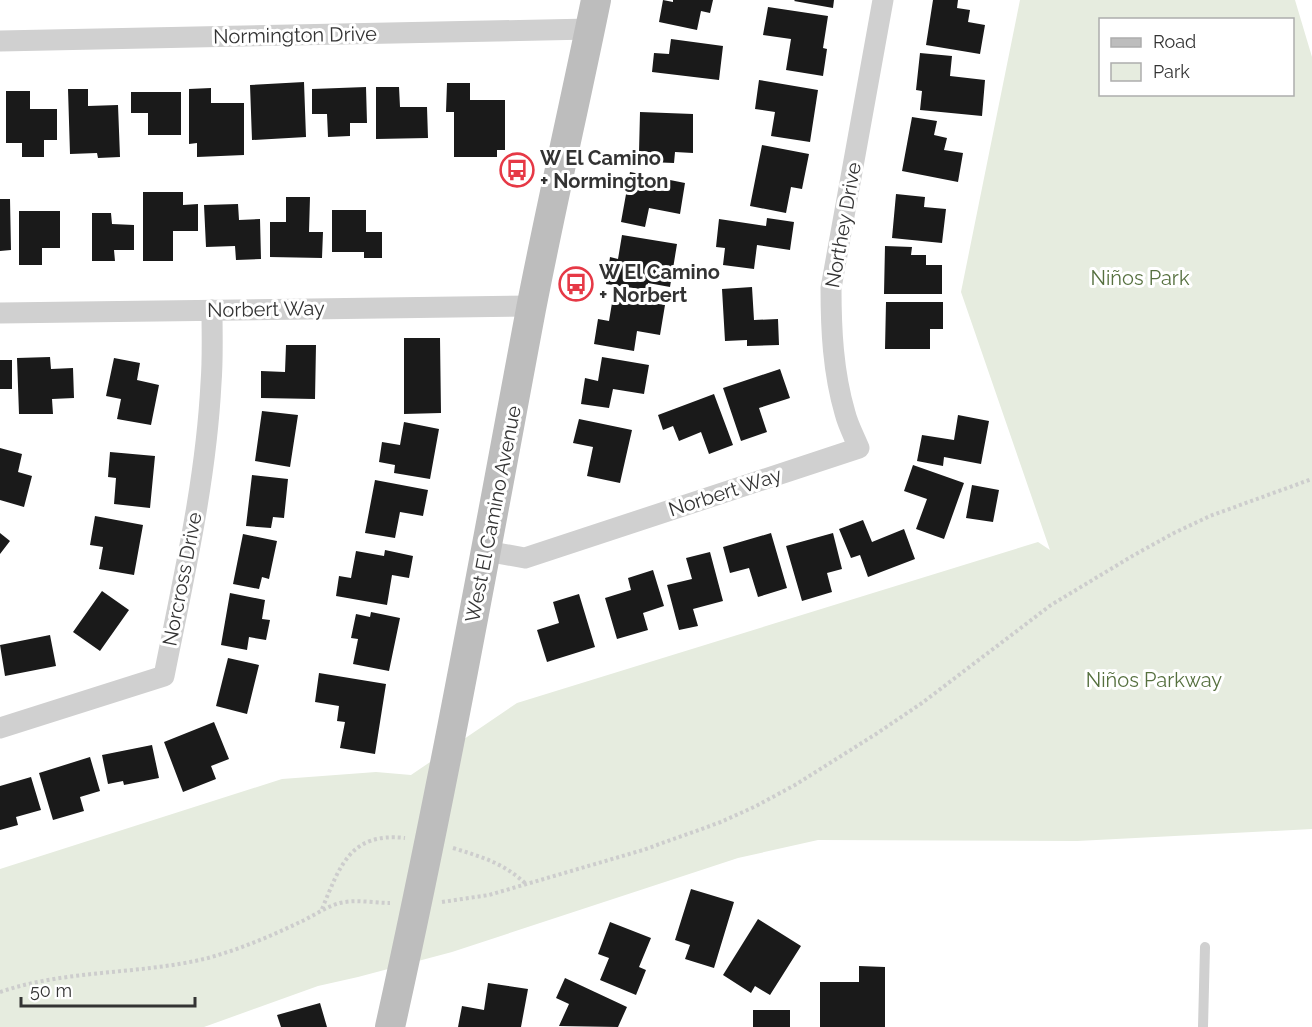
<svg xmlns="http://www.w3.org/2000/svg" width="1312" height="1027" viewBox="0 0 1312 1027" font-family="Raleway,sans-serif">
  <style>
    .green { fill: #e6ecdf; fill-rule: evenodd }
    .building { fill: #1a1a1a }
    .lines { fill: none; stroke-linecap: round; stroke-linejoin: round }
    .path { stroke: #cdcdcd; stroke-width: 4; stroke-dasharray: 3 3; stroke-linecap: butt }
    .service { stroke: #d0d0d0; stroke-width: 10 }
    .minor { stroke: #d0d0d0; stroke-width: 21 }
    .secondary { stroke: #bdbdbd; stroke-width: 30 }
    .labels { text-anchor: middle; dominant-baseline: central; stroke-width: 6; stroke-linejoin: round; paint-order: stroke }
    .street-label { font-size: 20px; fill: #333; stroke: #fff }
    .poi-label { font-size: 20px; font-weight: bold; fill: #333; stroke: #fff; text-anchor: start }
    .park-label { font-size: 20px; fill: #56703f; stroke: #fff }
  </style>
  <rect width="100%" height="100%" fill="#fff"/>
  <!-- green -->
  <path class="green" d="M1020 0H1295L1312 57V829L1077 841 818 840 738 858 452 952 358 977 318 986 204 1027H0V869L282 779 376 772 411 775 517 703 1038 542 1050 550 961 292ZM1100 20H1292V94H1100Z"/>
  <!-- building -->
  <path class="building" d="M663 0 673 2V0H713L710 13 701 11 697 30 659 22Z
    M795 0H834L833 8 794 1Z
    M933 0H958L957 8 970 10 968 22 985 25 980 54 926 45Z
    M768 7 828 16 823 48 827 49 823 76 786 70 791 39 763 35Z
    M671 39 723 46 719 80 652 72 654 53 669 54Z
    M920 53 952 56 950 76 985 80 982 116 920 110 922 91 916 90Z
    M759 80 818 90 810 142 771 136 775 112 755 109Z
    M304 82 306 137 252 140 250 85Z
    M447 83H470V100H505V150H497V157H454V112H446Z
    M366 87 367 123H350V136L328 137 327 114H312V89Z
    M376 87H399L400 107H427L428 138 376 139Z
    M211 88V103H244V155L197 157V143L189 144V89Z
    M68 89H88V106L118 105 120 157 98 158 97 153 70 154Z
    M6 91H30V109H57V140H44V157H22V143H6Z
    M131 92H181V135H148V113H131Z
    M640 112 693 114V153L675 152 674 163 649 162 650 152H639Z
    M912 117 937 121 934 135 947 138 944 150 963 153 958 182 902 171Z
    M762 145 809 154 802 189 791 187 786 213 750 206Z
    M630 172 685 183 680 214 649 208 645 227 621 222Z
    M143 192H183V205L198 204V231H173V261H143Z
    M896 194 925 197 924 207 946 209 942 243 892 238Z
    M286 197H310L309 232H323L322 258 270 257V222H286Z
    M0 199H10L11 250 0 251Z
    M238 204 239 220 260 219 261 259 236 260 235 246 206 247 204 205Z
    M332 210H366V232H382V258H364V252H332Z
    M19 211H60V248H42V265H19Z
    M92 213H111L112 224 134 225V250H114L115 261H92Z
    M767 218 794 222 790 250 757 245 754 269 723 265 725 248 716 247 719 219 766 226Z
    M622 235 677 244 670 287 648 283 647 290 606 284 610 257 618 259Z
    M885 246 912 247 911 255H926V265H942V294H884Z
    M752 287 754 320 778 319 779 345 747 346V340L725 341 722 289Z
    M613 297 665 305 660 335 637 331 634 351 594 344 598 319 609 321Z
    M886 302H943V329H930V349H885Z
    M404 338H440L441 413 404 414Z
    M286 345H316L315 399 261 398V371L285 372Z
    M50 357 51 369 73 368 74 398 52 399 53 414H19L17 358Z
    M602 357 649 365 644 394 613 389 609 408 581 404 585 378 598 381Z
    M114 358 140 363 137 380 159 385 151 425 117 419 121 399 106 396Z
    M0 360H12V389H0Z
    M780 369 790 398 759 408 767 432 741 441 723 388Z
    M714 394 733 445 709 454 701 432 679 441 673 426 663 430 658 415Z
    M262 411 298 415 290 467 255 461Z
    M958 415 989 421 981 464 944 457 943 466 917 461 922 435 954 440Z
    M579 419 632 430 620 483 587 476 593 447 573 443Z
    M404 422 439 429 430 479 394 473 395 465 379 462 382 442 400 445Z
    M0 448 22 454 18 472 32 476 24 507 0 500Z
    M110 452 155 456 150 508 114 504 116 478 108 477Z
    M913 465 964 483 944 539 916 529 927 499 904 491Z
    M252 475 288 479 284 518 273 517 271 528 246 526Z
    M375 480 428 490 423 516 400 512 395 538 365 533Z
    M972 485 999 490 993 522 966 518Z
    M95 516 143 525 134 575 99 569 103 547 90 545Z
    M863 520 872 542 904 529 915 559 868 577 860 555 851 558 839 529Z
    M0 533 10 541 0 554Z
    M771 533 787 588 758 597 749 568 730 573 723 547Z
    M833 533 842 569 827 573 832 592 802 601 786 546Z
    M243 534 277 541 269 579 262 577 259 589 233 584Z
    M385 550 413 556 409 578 392 575 387 605 336 596 339 576 351 578 356 551 384 556Z
    M710 552 723 601 693 609 698 626 679 630 667 585 692 579 686 558Z
    M653 570 664 606 643 613 648 630 617 639 605 598 631 590 628 578Z
    M102 591 129 610 100 651 73 632Z
    M230 593 265 600 262 619 270 620 266 640 249 637 247 650 221 645Z
    M579 594 595 647 547 662 537 630 559 623 553 602Z
    M371 612 400 618 389 671 353 664 358 639 351 638 356 614 370 617Z
    M50 635 56 666 5 676 0 645Z
    M228 658 259 665 247 714 216 706Z
    M319 673 386 684 375 754 340 748 345 722 337 721 339 706 315 702Z
    M214 722 229 759 211 766 216 779 183 792 164 742Z
    M152 745 159 778 124 785 123 781 108 784 102 755Z
    M90 757 100 791 80 797 84 811 53 820 39 773Z
    M31 777 41 810 16 817 18 825 0 830V786Z
    M691 889 734 902 714 968 685 959 690 945 675 940Z
    M758 919 801 946 770 995 755 986 751 993 723 975Z
    M610 922 651 938 639 967 646 970 636 995 600 980 609 958 598 954Z
    M859 966 885 967V1027H820V982H859Z
    M565 978 627 1007 618 1027 559 1026 569 1004 556 998Z
    M488 983 528 989 521 1027H458L462 1006 484 1010Z
    M320 1003 327 1027H281L277 1015Z
    M753 1010H790V1027H753Z"/>
  <g class="lines">
    <!-- path -->
    <path class="path" d="M453 848C482 857 504 863 527 885
      M442 902 489 895 643 850 721 822 756 806 795 785 876 734 922 703 1051 605 1134 555 1174 533 1210 516 1312 479
      M322 909C340 866 350 832 405 838
      M0 992C68 969 140 975 208 958 240 949 269 937 298 923 312 917 325 907 340 903 356 899 374 903 390 903"/>
    <!-- service -->
    <path class="service" d="M1203 1027 1205 947"/>
    <!-- minor -->
    <path class="minor" d="M0 41 590 29
      M0 313 532 306
      M486 551 525 558 859 448C854 436 848 425 845 413 833 372 831 329 831 288L883 0
      M0 728 164 676C183 580 206 482 211 383 213 359 212 334 212 310"/>
    <!-- secondary -->
    <path class="secondary" d="M390 1027C443 789 486 549 531 309 551 206 575 103 596 0"/>
  </g>
  <!-- icons -->
  <defs>
    <symbol id="bus-ring" viewBox="-11 -11 22 22"><circle r="9.5" fill="#fff" stroke="#e63946" stroke-width="1.5"/><path d="M-5-6H5V4H4V6H2V4H-2V6H-4V4H-5ZM-3.5-4V0h7V-4ZM-3.5 1.2v1.5H-2V1.2ZM2 1.2v1.5H3.5V1.2Z" fill="#e63946"/></symbol>
  </defs>
  <g fill-rule="evenodd">
    <use href="#bus-ring" x="498" y="151" width="38" height="38"/>
    <use href="#bus-ring" x="557" y="265" width="38" height="38"/>
  </g>
  <g class="labels">
    <!-- street labels -->
    <g class="street-label">
      <text transform="translate(295 35) rotate(-1)">Normington Drive</text>
      <text transform="translate(843 225) rotate(-80)">Northey Drive</text>
      <text transform="translate(266 309) rotate(-1)">Norbert Way</text>
      <text transform="translate(725 492) rotate(-18)">Norbert Way</text>
      <text transform="translate(493 514) rotate(-79)">West El Camino Avenue</text>
      <text transform="translate(182 579) rotate(-79)">Norcross Drive</text>
    </g>
    <!-- poi labels -->
    <g class="poi-label">
      <text x="540" y="158">W El Camino<tspan x="540" dy="23">+ Normington</tspan></text>
      <text x="599" y="272">W El Camino<tspan x="599" dy="23">+ Norbert</tspan></text>
    </g>
    <!-- park labels -->
    <g class="park-label">
      <text x="1140" y="278">Niños Park</text>
      <text x="1154" y="680">Niños Parkway</text>
    </g>
  </g>
  <!-- legend -->
  <rect x="1099" y="18" width="195" height="78" fill="#ffffff" stroke="#adadad" stroke-width="1.5"/>
  <rect x="1111" y="38" width="30" height="9" fill="#bdbdbd" stroke="#adadad" stroke-width="1.5"/>
  <text x="1153" y="48" font-size="18" fill="#333333">Road</text>
  <rect x="1111" y="63" width="30" height="18" fill="#e6ecdf" stroke="#adadad" stroke-width="1.5"/>
  <text x="1153" y="78" font-size="18" fill="#333333">Park</text>
  <!-- scale -->
  <path d="M21 997v9h174v-9" fill="none" stroke="#333333" stroke-width="3"/>
  <text x="30" y="997" font-size="18" fill="#333333" stroke="#ffffff" stroke-width="4.5" paint-order="stroke">50 m</text>
</svg>
